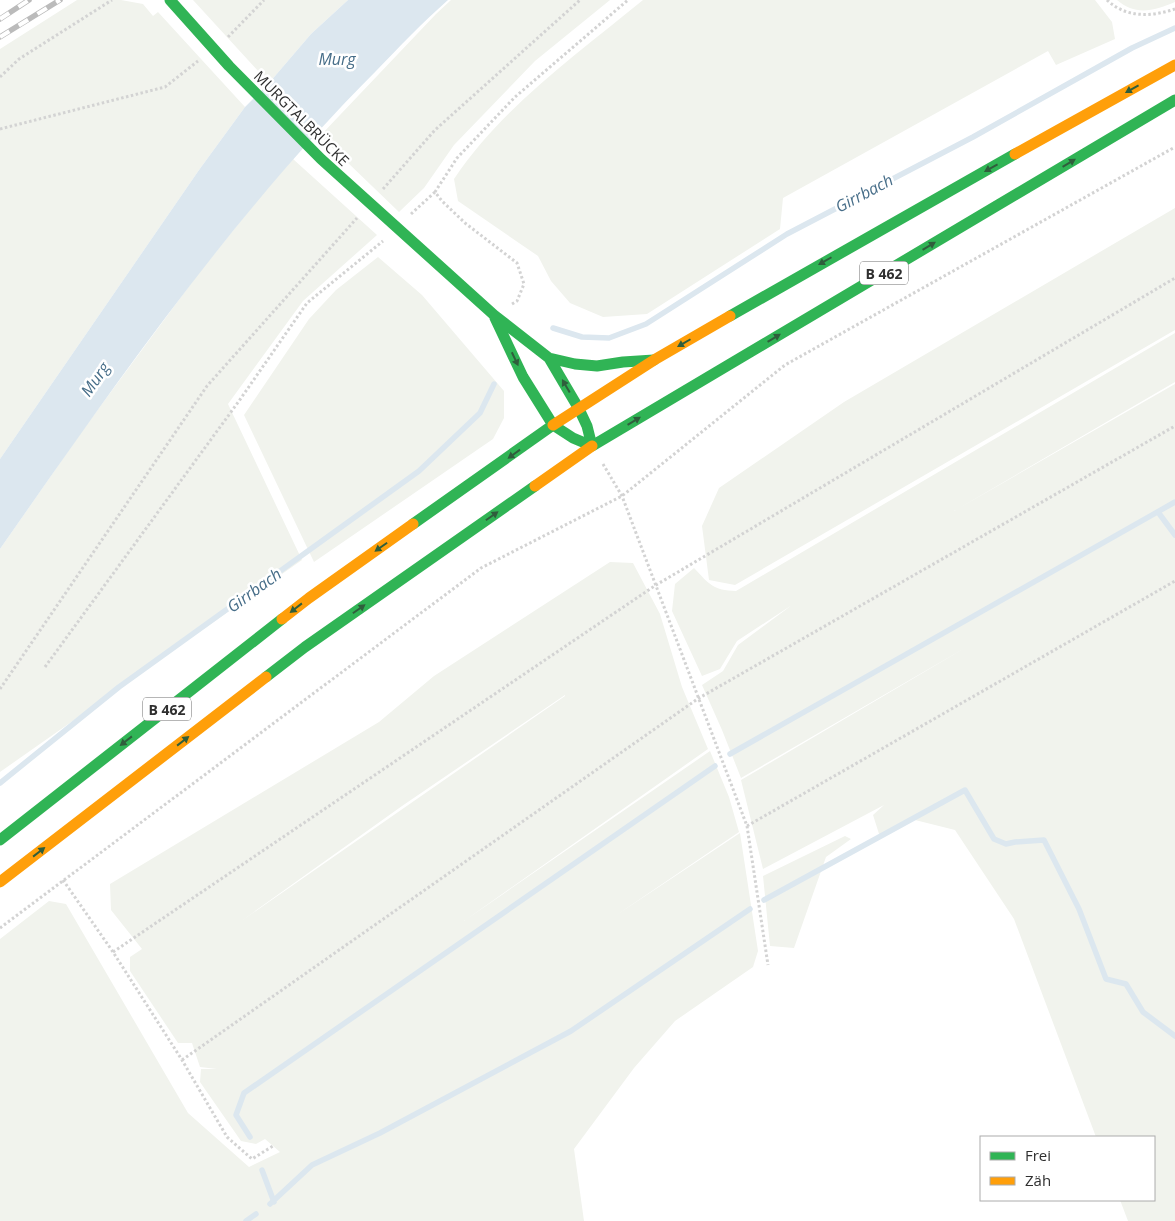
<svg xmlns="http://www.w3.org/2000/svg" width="1175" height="1221" viewBox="0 0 1175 1221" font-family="'Open Sans',sans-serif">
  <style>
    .green { fill: #f1f3ed; fill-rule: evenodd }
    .water { fill: #dce7ef }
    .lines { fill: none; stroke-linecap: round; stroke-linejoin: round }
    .stream { stroke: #dce7ef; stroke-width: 5.5 }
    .path { stroke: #d3d3d3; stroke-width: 3; stroke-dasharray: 2.5 2.5; stroke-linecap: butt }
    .fast { stroke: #30b455; stroke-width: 11 }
    .slow { stroke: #ff9f0a; stroke-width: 11 }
    .rail-casing { stroke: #bbb; stroke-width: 5.5 }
    .rail { stroke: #fff; stroke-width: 4; stroke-dasharray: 11; stroke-linecap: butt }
    .oneway { fill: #2f5e3c }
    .labels { text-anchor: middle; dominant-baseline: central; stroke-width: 5; stroke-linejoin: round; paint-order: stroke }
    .shield { fill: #fff; stroke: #6d6d6d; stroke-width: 1 }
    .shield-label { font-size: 14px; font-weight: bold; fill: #2f2f2f }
    .street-label { font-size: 15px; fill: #2f2f2f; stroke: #fff }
    .water-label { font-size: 16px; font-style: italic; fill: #466d88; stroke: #fff }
  </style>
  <rect width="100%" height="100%" fill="#fff"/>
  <!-- green -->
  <path class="green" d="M77 0H121L143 4 153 16 158 12 245 107 199 170 0 459V49Z
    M193 0H348L311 34 269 83Z
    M451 0H610L535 61 454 145 424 188 399 212 320 136 436 14Z
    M643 0H1095L1112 22 1115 39 1056 65 1048 51 783 198 780 229 647 314 603 317 570 303 551 281 538 256 458 201 454 179C502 107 576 55 643 0Z
    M1117 0H1175V2C1154 11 1135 16 1117 0Z
    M293 159 377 235 303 301 228 404 302 560 0 772V549L85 427 198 274 269 186Z
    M1175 208V330L735 585 709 580 702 526 719 488 844 402Z
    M378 257 422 295 504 391V418L493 439 314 562 244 415 309 319 336 290Z
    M1175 333V382L954 511 1175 384V1221H1128L1120 1200H1154V1137H1096L1014 919 955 830 915 820 880 837 873 815 884 805 763 869 741 780 970 645 741 778 722 730 702 685 723 671 738 645 792 605 737 641 720 669 702 676 672 611 675 584 694 568C710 585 713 590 736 591Z
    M610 562 633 563 660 614 682 687 708 749 464 921 710 751 729 797 739 832 615 916 740 833 758 951 753 967 675 1021 634 1068 574 1149 584 1221H0V939L49 901 66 904 188 1113 249 1167 280 1152 265 1139 256 1144 241 1141 200 1082 201 1069H217L200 1067 192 1043H178L130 971V957L142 949 111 910 110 884 379 722 434 676ZM565 695V696L237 924 402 806Z
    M845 836 851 839 826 857 794 948 770 946 763 876Z"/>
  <!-- water -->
  <path class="water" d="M348 0H448C423 22 399 47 376 71 232 215 116 383 0 549V459L199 170 245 107 269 83 311 34Z"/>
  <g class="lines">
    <!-- stream -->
    <path class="stream" d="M553 328 582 337 609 338 646 324 787 234 973 137 1132 48 1175 28
      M1158 512 1175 535
      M730 754 1175 502
      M0 783 119 687 419 471 480 413 494 384
      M764 900 965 790 994 839 1006 844 1015 842 1044 840 1079 909 1106 979 1126 984 1143 1012 1175 1036
      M250 1137 236 1115 244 1093 715 766
      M262 1170 274 1202
      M270 1204 312 1165 380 1133 571 1031 750 909
      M246 1221 256 1214"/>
    <!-- path -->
    <path class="path" d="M1107 0C1126 18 1151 17 1175 9
      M228 37 264 0
      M0 77 19 59 112 0
      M0 129 165 87 198 61
      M383 189 435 130 580 0
      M411 214 435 192
      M512 304 517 301 524 284 517 263 465 223 442 201 435 192 457 158 515 97 628 0
      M603 464 622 496 747 826 768 965
      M45 667 239 401 307 303 383 241
      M0 689 207 386 357 218
      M747 826 1175 581
      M63 880 113 952 182 1060 227 1137 252 1159 273 1146
      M0 928 481 568 622 496 785 365 1175 147
      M113 952 656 585 1175 278
      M182 1060 699 698 1175 426"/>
    <!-- fast -->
    <path class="fast" d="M170 0 229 66 321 159 494 315 549 358 579 409 587 426 592 446
      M730 316 1015 154
      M495 318 523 377 553 425 573 438 592 446
      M549 358 575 364 597 366 623 362 654 360
      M592 446 1175 100
      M413 524 553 425
      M266 677 305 647 535 486
      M0 840 282 619"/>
    <!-- slow -->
    <path class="slow" d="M1015 154 1175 65
      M553 425 654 360 730 316
      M535 486 592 446
      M282 619 309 598 413 524
      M0 882 266 677"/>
    <defs>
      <path id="rail" d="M0 19 29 0
        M0 37 60 0"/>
    </defs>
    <!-- rail casing -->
    <use href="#rail" class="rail-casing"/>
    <!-- rail -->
    <use href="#rail" class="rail"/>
  </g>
  <!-- one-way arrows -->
  <defs><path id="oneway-solid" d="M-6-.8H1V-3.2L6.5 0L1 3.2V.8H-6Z" transform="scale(1.25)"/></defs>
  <g class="oneway">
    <use href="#oneway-solid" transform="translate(1132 89) rotate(151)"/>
    <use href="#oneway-solid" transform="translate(1069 163) rotate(-31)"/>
    <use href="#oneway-solid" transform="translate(991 168) rotate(151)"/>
    <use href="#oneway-solid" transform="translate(929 246) rotate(-31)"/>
    <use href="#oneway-solid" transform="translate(825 261) rotate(150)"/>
    <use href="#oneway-solid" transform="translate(774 338) rotate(-31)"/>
    <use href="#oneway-solid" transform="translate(684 343) rotate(150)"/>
    <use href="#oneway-solid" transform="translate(515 359) rotate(65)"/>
    <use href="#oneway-solid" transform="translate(566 386) rotate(-120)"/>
    <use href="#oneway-solid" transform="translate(634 421) rotate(-31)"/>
    <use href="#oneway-solid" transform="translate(514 454) rotate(144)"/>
    <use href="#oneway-solid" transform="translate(492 516) rotate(-35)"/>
    <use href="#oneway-solid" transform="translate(381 547) rotate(145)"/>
    <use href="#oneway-solid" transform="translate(296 608) rotate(142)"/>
    <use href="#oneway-solid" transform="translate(359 609) rotate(-35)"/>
    <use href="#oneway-solid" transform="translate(126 741) rotate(142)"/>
    <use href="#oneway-solid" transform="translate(183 741) rotate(-38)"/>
    <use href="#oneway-solid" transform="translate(39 852) rotate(-38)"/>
  </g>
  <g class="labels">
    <!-- shield labels -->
    <g class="shield">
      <rect x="860" y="261.5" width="48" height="23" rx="4"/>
      <rect x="143" y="697.5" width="48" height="23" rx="4"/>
    </g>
    <g class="shield-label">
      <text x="884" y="273">B 462</text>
      <text x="167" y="709">B 462</text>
    </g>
    <!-- street labels -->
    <g class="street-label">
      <text transform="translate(302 118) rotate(45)">MURGTALBRÜCKE</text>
    </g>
    <!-- water labels -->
    <g class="water-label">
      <text x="337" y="59">Murg</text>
      <text transform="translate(864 193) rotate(-28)">Girrbach</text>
      <text transform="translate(95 379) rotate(-55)">Murg</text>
      <text transform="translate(254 590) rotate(-36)">Girrbach</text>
    </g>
  </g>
  <!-- legend -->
  <rect x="980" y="1136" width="175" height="65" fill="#ffffff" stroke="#acacac"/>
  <rect x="990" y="1152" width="25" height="8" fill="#30b455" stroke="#acacac"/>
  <text x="1025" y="1161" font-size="15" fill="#2f2f2f">Frei</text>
  <rect x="990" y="1177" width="25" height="8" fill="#ff9f0a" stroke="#acacac"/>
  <text x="1025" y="1186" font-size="15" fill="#2f2f2f">Zäh</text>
</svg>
